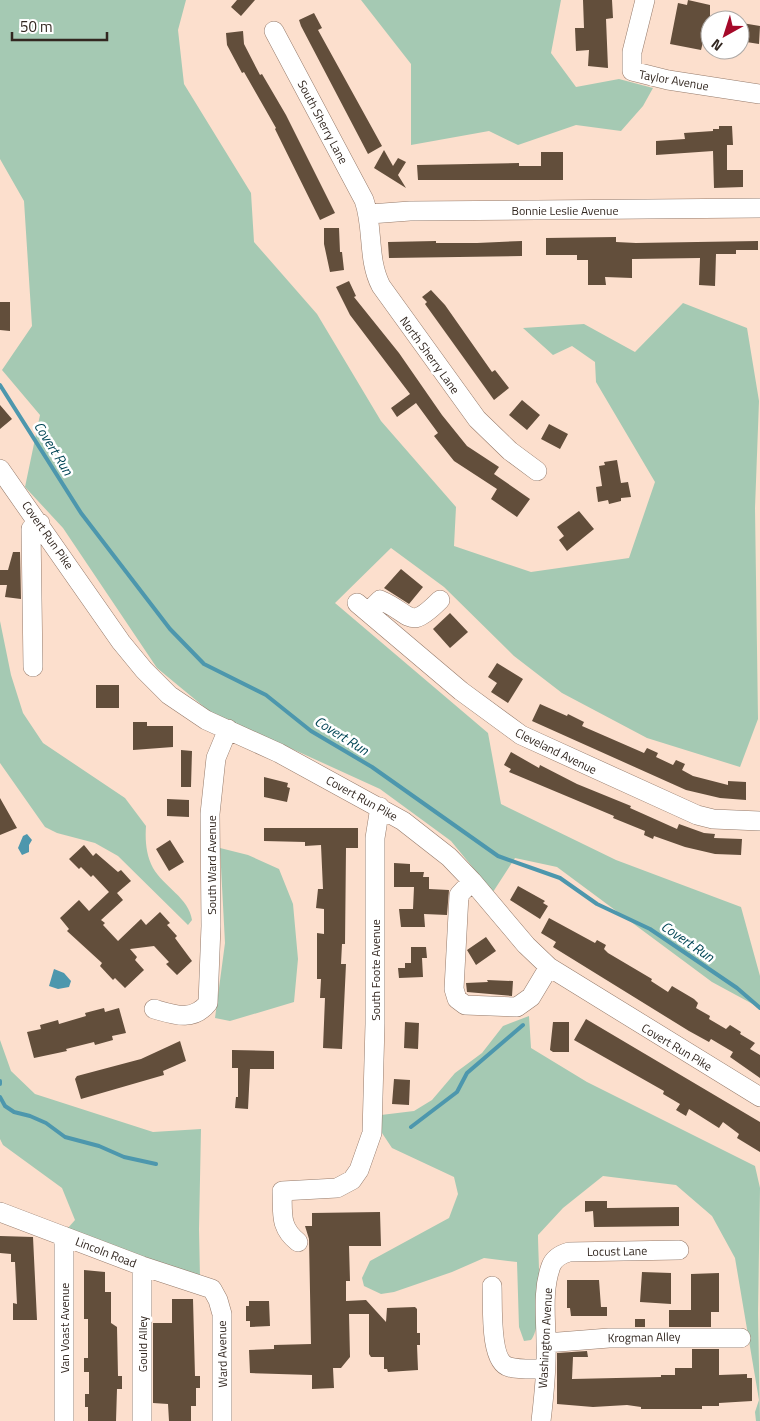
<svg xmlns="http://www.w3.org/2000/svg" width="760" height="1421" viewBox="0 0 760 1421" font-family="'Titillium Web',sans-serif">
  <style>
    .green { fill: #a5c9b3 }
    .water { fill: #4d97ad }
    .lines { fill: none; stroke-linecap: round; stroke-linejoin: round }
    .stream { stroke: #4d97ad; stroke-width: 4 }
    .building { fill: #624e3b }
    .minor-casing { stroke: #957a6a; stroke-width: 20 }
    .minor { stroke: #fff; stroke-width: 19 }
    .labels { text-anchor: middle; dominant-baseline: central; stroke-width: 5; stroke-linejoin: round; paint-order: stroke }
    .street-label { font-size: 12px; fill: #322720; stroke: #fff }
    .water-label { font-size: 14px; font-style: italic; fill: #004555; stroke: #fff }
  </style>
  <rect width="100%" height="100%" fill="#fcdfcd"/>
  <!-- green -->
  <path class="green" d="M0 0H186L178 30 184 84 251 193 254 242 317 314 381 421 456 507 454 546 531 572 629 558 655 482 596 382 595 362 572 346 553 355 523 328 584 324 635 352 683 303 747 328 759 401 755 508 758 719 740 767 647 738 562 693 514 656 444 587 391 548 335 603 488 733 501 804 616 860 741 907 760 976V1008L712 982 557 867 515 858 493 892 451 841 380 789 209 711 157 668 63 528 25 487 40 415 2 370 32 326 24 201 0 159Z
    M361 0H561L551 53 576 87 619 79 653 88 643 106 621 131 576 125 518 145 489 131 411 145V64Z
    M0 621 11 675 23 713 43 743 125 798 146 826C145 840 146 855 153 868 164 887 189 898 192 920L188 925 118 856 95 843 57 833 45 827 0 763Z
    M220 848 248 855 279 869 293 904 298 959 294 1002 230 1021 215 1018 225 943Z
    M529 1016 531 1048 587 1082 755 1166 760 1188 758 1313 760 1421H756L755 1412 759 1400 735 1258 712 1216 676 1185 603 1176 563 1208 538 1235C538 1258 544 1325 531 1340L524 1341 519 1327 517 1262 484 1258 452 1272 394 1292 381 1294 364 1286 362 1278 370 1261 449 1218 458 1194 454 1177 392 1148 382 1133 381 1115 414 1111 432 1100 455 1073 482 1053 503 1026Z
    M0 1040 11 1071 35 1094 153 1132 201 1129 199 1229 200 1278 68 1228 75 1220 62 1188 3 1145 0 1139Z"/>
  <!-- water -->
  <path class="water" d="M27 834 32 840 29 845V852L22 855 18 848 23 836Z
    M54 969 64 973 71 981 69 987 58 989 49 986Z"/>
  <g class="lines">
    <!-- stream -->
    <path class="stream" d="M0 385 81 513 170 629 204 664 266 695 311 731 372 767 498 856 560 878 597 904 650 929 737 988 760 1008
      M0 1081V1084
      M0 1097 5 1106 14 1112 30 1116 46 1123 65 1137 99 1146 124 1157 156 1164
      M411 1127 457 1092 467 1073 523 1025"/>
  </g>
  <!-- building -->
  <path class="building" d="M237 0H255L241 16 231 7Z
    M583 0H612L613 18 606 19 608 68 588 66 589 50 576 51 575 28H584Z
    M688 0 710 5V44L703 42 701 50 670 44 678 3 687 5Z
    M314 13 322 28 318 30 382 146 368 154 301 26 299 20Z
    M742 23 760 26 759 44 740 41Z
    M243 31 244 44 260 75 262 74 286 115 335 213 320 220 275 129 276 128 244 72 242 73 227 45 226 33Z
    M719 126H732L733 145H727V170H743V187L714 188 713 151 656 155V141L685 139 684 133 713 131V129H719Z
    M384 150 393 166 398 158 406 162 398 175 406 188 374 168Z
    M541 152H563V180H418L417 165 519 163V166H541Z
    M324 228H339L340 252H342L344 270 330 272 324 244Z
    M616 237V242L636 243 758 241V250H736V254H716L715 286 699 285 700 258 632 259V278L605 277 606 285H588V260H577V255H546V238Z
    M436 241V243H477L522 241V256L389 258 388 242Z
    M349 281 356 296 354 297 399 353 442 415 467 446 499 467 494 474 530 499 517 517 491 499 497 489 454 461 434 436 438 433 416 403 397 417 391 408 410 394 350 315 336 287Z
    M431 290 445 305 492 372 495 370 509 388 494 400 425 304 427 302 422 297Z
    M0 302H10V331L0 330Z
    M522 400 540 415 527 430 509 415Z
    M0 405 12 419 0 429Z
    M549 424 568 434 560 449 541 439Z
    M617 460 621 483 628 482 631 497 621 498V501L609 504 608 500 598 502 596 487 602 486 599 466 605 465 604 462Z
    M579 511 594 529 567 551 559 540 564 536 557 527Z
    M13 552H20L21 599 5 597 7 585H0V570H8Z
    M401 569 423 587 409 604 384 588Z
    M450 613 468 632 450 648 433 629Z
    M497 663 523 679 508 703 491 692 497 683 488 677Z
    M96 685H119V708H96Z
    M540 704 567 716 568 714 584 722 582 726 644 753 647 748 658 753 656 757 673 765 676 760 685 764 682 770 693 776 728 785V781L746 782V800L720 798 686 790 532 721Z
    M133 722H147V726H173V747L133 750Z
    M181 750 192 751 191 787H181Z
    M511 752 539 768 540 765 577 784 631 806 630 808 677 829 679 824 704 833 715 834 714 838 742 839 741 855 715 854 685 847 654 836 653 839 644 835 645 831 613 818 614 816 509 772 511 769 504 765Z
    M264 777 288 783 287 787 290 788 287 802 264 797Z
    M0 798 17 828 0 835Z
    M167 799 189 800V817L167 816Z
    M264 828H358V848H346L345 944H342L341 964H346L342 1049 323 1048 325 998H320L321 979H317V933L324 934V909L316 908 318 889H323L321 845 305 846V842L264 841Z
    M170 840 184 862 169 871 156 849Z
    M84 845 93 856 96 853 118 872 121 870 131 881 117 893 123 900 101 920 105 923 103 925 118 941 141 919 146 925 160 912 170 923 167 925 177 936 175 938 192 961 177 975 166 964 169 962 154 946 130 949 137 957 135 960 144 970 125 988 115 978 113 980 100 966 102 963 67 931 69 929 60 918 79 900 89 911 109 892 93 875 91 877 81 867 79 869 69 859Z
    M394 863 410 864V872H424L423 877H429V889L449 890 447 915 424 914 425 927H401L399 909H413L414 887H394Z
    M518 886 545 901 543 903 548 906 540 919 510 900Z
    M549 918 595 943 597 940 606 945 604 949 608 953 652 979 651 981 668 992 672 986 694 999 698 1003 696 1008 710 1016 709 1019 726 1029 730 1025 741 1032 740 1034 755 1043 750 1049 760 1055V1078L730 1057 733 1052 711 1039 709 1042 689 1031 553 947 556 942 541 933Z
    M486 937 496 951 476 965 467 950Z
    M411 947H426L427 958H422L423 977 399 978 398 968H405V963H411Z
    M487 980 513 981 512 996 467 992 466 983 488 982Z
    M104 1008 105 1012 119 1008 126 1033 112 1036 113 1040 95 1045 94 1042 66 1049 67 1051 34 1058 27 1032 41 1029 40 1025 58 1020 59 1024 86 1016 85 1013Z
    M586 1019 760 1122V1152L737 1138 739 1134 723 1122 719 1128 689 1109 686 1116 676 1110 680 1104 663 1094 664 1091 574 1040Z
    M405 1022 419 1023 418 1049 404 1048Z
    M553 1022H569V1052H553L550 1050Z
    M180 1041 186 1061 163 1071 164 1075 81 1099 75 1079 77 1076 141 1059Z
    M232 1050 274 1051V1069H250L248 1109 235 1108 236 1097H238V1068H232Z
    M394 1079 410 1080 409 1105 392 1104Z
    M585 1201H607V1208L679 1207V1226L594 1227 593 1211 585 1212Z
    M380 1212 381 1246H349L350 1281H346V1301L366 1300 386 1322 387 1308 415 1307 417 1309V1333H420V1345H417L418 1370 388 1372 387 1369H384V1357H371L369 1354V1314H349L350 1357 341 1368H333L334 1388 312 1389V1375L250 1373 249 1350 274 1349V1345L311 1344 309 1239 305 1226H312V1213Z
    M0 1236 33 1237 37 1320H13V1303L17 1304 15 1262H11V1254L0 1253Z
    M84 1270 105 1272V1292H111V1323L117 1327 118 1376H122V1389H117L116 1421H88V1407H85V1394H89V1372H84V1358H88V1319H84Z
    M642 1272 671 1273V1304L640 1302Z
    M719 1273V1312H711V1327H669V1310H691V1274Z
    M567 1280H599L601 1307H607V1316H571L570 1308H567Z
    M172 1299H193L195 1376H200V1388H196V1406H191V1421H169L168 1404 153 1403V1323H172Z
    M249 1301H269L270 1326 250 1327V1321H246V1306H249Z
    M635 1319H645V1327H635Z
    M692 1349H719V1375L747 1374V1378H752V1401L719 1403V1406H702V1409H641V1407L627 1405 593 1407 557 1404V1353L587 1351 588 1357H573L572 1379 661 1377V1375H675V1368H692Z"/>
  <g class="lines">
    <defs>
      <path id="minor" d="M645 0 632 52V71L668 80 760 94
        M274 31 364 200C374 228 367 259 381 286L477 419 510 451 537 471
        M370 214 410 211 760 208
        M0 469 121 642 144 670 169 695 206 720 279 753 403 821 449 857 472 881 526 945 549 967 760 1097
        M357 603 461 691 521 735 697 815 713 819 760 821
        M368 612 380 600C413 614 408 632 440 600
        M33 667 31 529 40 523
        M472 881 459 895 454 989 457 999 465 1005 517 1007 531 997 549 967
        M154 1009C175 1015 193 1022 208 1003L211 926 210 814 216 758 228 729
        M0 1212 142 1266 212 1289 218 1300 222 1314V1421
        M64 1236V1421
        M298 1242C279 1227 283 1213 282 1191L337 1188 352 1180 359 1170 372 1133 375 1024V838L380 807
        M492 1286C493 1304 489 1362 509 1367 520 1370 533 1369 544 1369
        M546 1343 609 1338H741
        M142 1421V1266
        M541 1421C544 1396 547 1368 546 1343 546 1318 542 1290 551 1266 554 1258 562 1254 569 1252L679 1250"/>
    </defs>
    <!-- minor casing -->
    <use href="#minor" class="minor-casing"/>
    <!-- minor -->
    <use href="#minor" class="minor"/>
  </g>
  <g class="labels">
    <!-- street labels -->
    <g class="street-label">
      <text transform="translate(674 80) rotate(10)">Taylor Avenue</text>
      <text transform="translate(323 122) rotate(62)">South Sherry Lane</text>
      <text x="565" y="210">Bonnie Leslie Avenue</text>
      <text transform="translate(430 355) rotate(54)">North Sherry Lane</text>
      <text transform="translate(48 535) rotate(55)">Covert Run Pike</text>
      <text transform="translate(556 751) rotate(26)">Cleveland Avenue</text>
      <text transform="translate(362 798) rotate(29)">Covert Run Pike</text>
      <text transform="translate(211 865) rotate(-90)">South Ward Avenue</text>
      <text transform="translate(375 970) rotate(-90)">South Foote Avenue</text>
      <text transform="translate(677 1047) rotate(31)">Covert Run Pike</text>
      <text transform="translate(617 1251) rotate(-1)">Locust Lane</text>
      <text transform="translate(106 1252) rotate(21)">Lincoln Road</text>
      <text transform="translate(64 1328) rotate(-90)">Van Voast Avenue</text>
      <text transform="translate(644 1337) rotate(-1)">Krogman Alley</text>
      <text transform="translate(545 1338) rotate(-87)">Washington Avenue</text>
      <text transform="translate(142 1344) rotate(-90)">Gould Alley</text>
      <text transform="translate(222 1354) rotate(-91)">Ward Avenue</text>
    </g>
    <!-- water labels -->
    <g class="water-label">
      <text transform="translate(54 448) rotate(58)">Covert Run</text>
      <text transform="translate(342 735) rotate(32)">Covert Run</text>
      <text transform="translate(688 941) rotate(34)">Covert Run</text>
    </g>
  </g>
  <!-- north arrow -->
  <g transform="translate(725 35) rotate(219)"><circle r="24" fill="#ffffff" stroke="#ada9a6"/>
  <path d="M0-4L9 19L0 12L-9 19Z" fill="#a50929"/>
  <text y="-8" font-size="14" font-weight="bold" text-anchor="middle" fill="#322720">N</text>
  </g>
  <!-- scale -->
  <path d="M12 32v8h95v-8" fill="none" stroke="#322720" stroke-width="2.5"/>
  <text x="20" y="32" font-size="15" fill="#322720" stroke="#ffffff" stroke-width="4" paint-order="stroke">50 m</text>
</svg>
